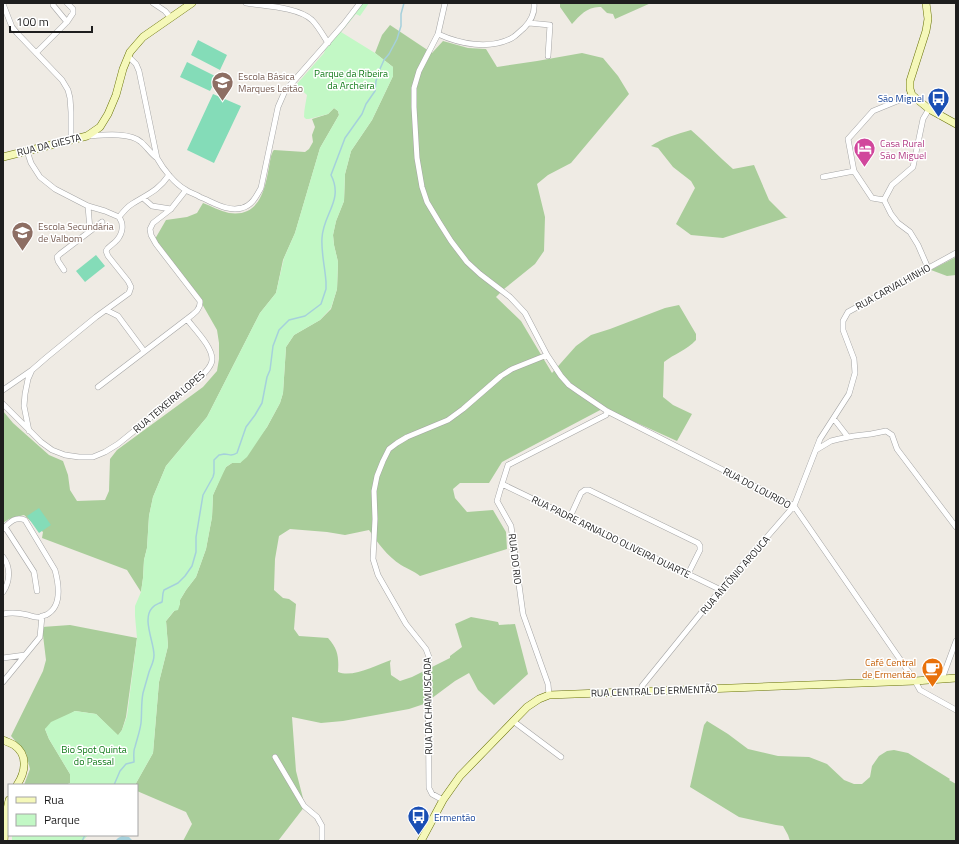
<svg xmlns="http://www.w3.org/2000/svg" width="959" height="844" viewBox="0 0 959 844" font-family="'Titillium Web',sans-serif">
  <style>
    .forest { fill: #a9cd9a }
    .park { fill: #c2f8c5 }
    .pitch { fill: #84dcb8 }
    .water { fill: #a5d0db }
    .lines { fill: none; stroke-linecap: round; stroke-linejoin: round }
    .stream { stroke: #a5d0db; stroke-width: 1.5 }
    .street-casing { stroke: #a5a5a5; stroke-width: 6 }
    .secondary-casing { stroke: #687208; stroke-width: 8 }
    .street { stroke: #fff; stroke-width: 5 }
    .secondary { stroke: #f5f8b9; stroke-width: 7 }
    .labels { text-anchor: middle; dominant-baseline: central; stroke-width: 3; stroke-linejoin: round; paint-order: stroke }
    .park-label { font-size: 10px; fill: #0e7916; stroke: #fff }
    .education-label { font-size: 10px; fill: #785e54; stroke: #fff; text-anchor: start }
    .transit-label { font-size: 10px; fill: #164399; stroke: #fff; text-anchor: end }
    .hotel-label { font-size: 10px; fill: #b23c85; stroke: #fff; text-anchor: start }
    .street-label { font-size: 10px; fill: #1e1e1e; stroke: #fff }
    .food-label { font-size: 10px; fill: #c56008; stroke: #fff; text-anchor: end }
  </style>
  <rect width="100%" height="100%" fill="#efebe4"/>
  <!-- forest -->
  <path class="forest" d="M560 3H651L615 19 613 14 607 13 601 7C588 6 580 15 572 24L560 7Z
    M390 25 432 53 443 41 468 48 486 49 497 67 537 61 582 53 603 58 618 76 629 94 571 163 548 175 537 184 545 217 544 251 535 264 504 289 496 297 521 321 552 373 576 346 591 335 610 329 665 308 679 305 696 334V340C687 350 674 354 664 362L663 397 673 405 692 414 677 441 604 408 502 462 489 483H460L453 489 455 498 467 512 493 510 506 532 507 549 420 576C414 571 408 569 401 565 387 556 378 543 369 530L345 535 327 532 290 529 279 536 275 559 274 590 283 598 289 599 296 604 294 629 299 636 328 638C338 649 339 657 338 672 353 678 377 665 391 660L390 663 391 675 400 681 412 677 450 658V656L462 647 455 624 471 617 498 622 499 625 515 624 528 674 494 705 478 690 469 673 455 681 424 704 409 709 343 721 321 723 292 717 296 771 305 806 278 841H183L192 824 186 812 137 791V785H135L153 753 159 682 168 646 166 621 180 604V600L186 590 196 577 206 549 212 517 213 495 222 474 226 467 232 463H240L267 427 280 403 283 393 286 347 294 335 320 320 331 309 337 289 338 262 334 245 333 235 336 221 344 201 345 174 351 151 372 120 393 76V67L375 53 382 35Z
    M334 108 338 111 339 115 320 148 295 233 283 260 276 293 260 313 207 417 166 466 153 497 149 516 147 548 144 560 143 578 141 592 127 570 42 538 43 532 24 515 9 519 3 523V411L13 423 49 455 63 461 68 475 70 490 77 501 105 500 109 491 110 459 117 450 203 387 217 371 219 359V343L217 330 197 295 155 239 166 220 187 217 197 213 203 203C211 206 220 211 229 213 264 218 266 181 271 156L273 151 274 150 305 152 309 149 313 142 312 135 315 127 312 119 328 114Z
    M691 130C706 143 718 156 733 169L754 165 769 200 786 217H788L723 238 691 235 676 224 695 188 691 181 673 167 658 148 651 146C662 138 678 134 691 130Z
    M956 257V275L947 276 931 270Z
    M70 625 137 638 126 717 122 730 118 736 96 714 75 711 45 729 49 739 70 774V783L66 785H24L30 769 26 753 11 736 43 671 46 660 42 627Z
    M707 721 728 734 748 749 778 756 809 757 827 764 844 780 854 784H862L870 777 872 766 879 756 887 751 894 750 908 753 950 779 949 780 956 784V841H790L788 835 783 826 776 825 739 817 690 787 704 725Z"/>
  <!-- park -->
  <path class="park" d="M363 3H369L360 16 356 14 341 32 375 53 393 67V76L372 120 351 151 345 174 344 201 336 221 333 235 334 245 338 262 337 289 331 308 320 320 294 335 286 347 283 393 280 403 267 427 247 457 240 463H232L226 467 213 495 212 517 206 549 196 577 186 590 180 600V604L178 610 174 611 166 621 168 646 159 682 153 753 135 785H123L120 784 119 785H66L70 783V774L49 739 45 729 51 722 75 711 96 714 118 735 122 730 127 716 137 638 135 616V606L141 592 143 578 144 560 147 548 149 516 153 497 166 466 207 417 260 313 276 293 284 258 295 233 320 148 339 115 338 111 334 108 328 114 309 119H306L304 117C304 109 306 102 307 95L296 85 324 53 325 50 324 47 356 10 361 6Z
    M12 835H88L83 841H12Z"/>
  <!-- pitch -->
  <path class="pitch" d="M198 40 227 55 220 70 191 55Z
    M187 62 217 77 210 91 180 77Z
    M213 94 241 106 214 163 187 150Z
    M96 255 105 266 85 282 76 271Z
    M39 508 51 525 39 533 27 516Z"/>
  <!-- water -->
  <path class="water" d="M122 836 129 837 133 841H115L118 838Z"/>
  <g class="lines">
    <!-- stream -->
    <path class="stream" d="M114 785 120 771 126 764 134 762C134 757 133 751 135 747 137 739 140 731 141 723 142 713 141 703 143 693 145 686 147 679 149 672 151 666 154 662 154 655 154 642 142 619 152 608 155 604 158 604 162 602 163 598 162 594 164 590L178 583 185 576 192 566 196 552V537L203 495 213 477 214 473V460L219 455C220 455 224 454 224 454 230 454 231 457 237 453L246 427 255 415 262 403 267 377 270 370 273 346 279 330 289 320 305 316 321 304 326 289V282C325 267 321 252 322 238 323 214 344 200 331 175L345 138 362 114 366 104 375 91 376 81 379 71 384 60 389 54 397 39 401 26V14L404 3
      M82 841 85 835"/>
    <defs>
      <path id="street" d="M153 3 165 11 171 18
        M246 3C264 6 298 7 312 20 318 26 323 35 328 43
        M445 3 438 34 419 71 414 88V107L417 158 422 187 427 202 439 222 451 241 467 262 480 274 510 297 525 313 547 355 561 376 569 385 579 392 607 411 794 506 915 681 920 690 956 710
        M3 4 12 27 17 33 62 80 68 90 70 98 71 112V139
        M67 22 73 13V9L67 3
        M529 23 550 25 548 56
        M438 34C460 44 489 50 512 38 517 35 520 31 524 28 531 21 535 12 534 3
        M36 53 67 22 53 5V3
        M128 56 136 64 139 71 157 158C163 169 175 184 186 190 190 193 196 194 200 197 213 202 227 212 242 208 252 205 256 197 261 188L278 107 285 91 343 25 360 3
        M88 136C103 135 130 132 141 142 147 147 151 154 157 158
        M27 151 31 163 40 177 55 189 88 206 105 211 119 217C123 212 127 207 132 204 148 194 158 191 169 175
        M823 177 854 171
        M143 198 152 206 171 209
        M884 200 872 198 854 171 848 139 873 111 912 95
        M884 200 892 185 913 167 923 119 929 109
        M884 200 891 214 898 223 910 232 918 245 928 268
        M88 206 90 230
        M64 270 58 261 57 257 60 254 102 222
        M106 310 118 316 144 351
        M98 387 187 319
        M3 390 32 370
        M3 404 41 442 52 450 65 455 79 457H93L105 452 118 444 202 376C206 371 212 366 212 360 213 347 194 329 187 319 193 314 201 310 200 301L156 244 151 235 150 229 153 223 171 209 186 190
        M834 419 848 437
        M29 431 24 406 25 394 28 379 32 370 47 357 96 317 129 293 131 287 128 281 108 256 106 251C108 246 113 245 117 240 123 233 124 224 119 217
        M816 450 831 441 839 439 854 436 871 434 886 431 892 435 897 449 956 527
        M502 484 721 590
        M570 517 581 493 585 490H589L698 543 700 546V550L688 574
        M5 527 34 572 37 591
        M3 529C10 522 15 516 25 520L55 570C59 585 62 607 46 615 45 615 40 617 40 617 36 618 31 616 28 615 20 613 11 612 3 614
        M3 557C11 567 10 582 3 592
        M3 658 25 655
        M942 679 956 641
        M3 682 40 637 42 616
        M641 691 642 686 706 607 794 506 820 439 849 394 855 373 854 359 843 330V321L848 312 956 253
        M549 695 548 684 523 614 511 526 497 501 502 484 508 465 600 418 606 415 607 411
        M513 721 561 757
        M275 757 304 806 317 817 322 826V841
        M443 800 432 794 429 788 428 678 429 657 426 649 406 624 378 575 373 559 375 519 374 491 377 476 383 461 389 449 397 443 407 437 448 420 463 409 501 376 512 369 547 355"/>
      <path id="secondary" d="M926 3 928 19 926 31 910 81V89L912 95 929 109 956 124
        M3 157 87 136 100 127 108 114 116 95 123 69 130 52 143 37 192 3
        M3 740C7 742 11 743 14 745 29 755 25 773 17 785
        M4 841 6 814 9 800
        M421 841 443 800 460 776 527 707 539 699 549 695 915 681 956 678"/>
    </defs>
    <!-- street casing -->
    <use href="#street" class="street-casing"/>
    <!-- secondary casing -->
    <use href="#secondary" class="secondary-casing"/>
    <!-- street -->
    <use href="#street" class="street"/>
    <!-- secondary -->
    <use href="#secondary" class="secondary"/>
  </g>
  <!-- icons -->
  <defs>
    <symbol id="school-pin" viewBox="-11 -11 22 30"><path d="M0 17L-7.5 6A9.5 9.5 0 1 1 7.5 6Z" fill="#8d6e63" stroke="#fff"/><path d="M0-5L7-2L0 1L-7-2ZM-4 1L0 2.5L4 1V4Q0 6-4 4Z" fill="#fff"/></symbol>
    <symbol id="bus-pin" viewBox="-11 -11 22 30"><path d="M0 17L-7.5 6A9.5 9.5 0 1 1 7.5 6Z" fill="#1a4fb4" stroke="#fff"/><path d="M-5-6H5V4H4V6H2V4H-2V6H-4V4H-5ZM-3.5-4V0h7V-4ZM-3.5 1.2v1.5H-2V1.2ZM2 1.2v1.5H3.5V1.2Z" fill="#fff"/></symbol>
    <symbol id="hotel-pin" viewBox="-11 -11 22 30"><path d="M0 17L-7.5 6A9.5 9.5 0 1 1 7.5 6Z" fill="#d1479c" stroke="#fff"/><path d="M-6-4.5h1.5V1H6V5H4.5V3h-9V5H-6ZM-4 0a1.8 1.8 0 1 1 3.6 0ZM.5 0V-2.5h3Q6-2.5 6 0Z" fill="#fff"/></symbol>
    <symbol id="cafe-pin" viewBox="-11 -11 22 30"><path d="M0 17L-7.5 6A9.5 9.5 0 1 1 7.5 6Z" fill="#e8710a" stroke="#fff"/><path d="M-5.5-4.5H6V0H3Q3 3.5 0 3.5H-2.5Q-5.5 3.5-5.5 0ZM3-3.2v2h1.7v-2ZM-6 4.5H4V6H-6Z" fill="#fff"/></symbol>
  </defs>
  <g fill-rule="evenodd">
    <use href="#school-pin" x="210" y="70" width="25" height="34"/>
    <use href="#bus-pin" x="926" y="86" width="25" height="34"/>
    <use href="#hotel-pin" x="852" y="136" width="25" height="34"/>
    <use href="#school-pin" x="10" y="220" width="25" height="34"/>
    <use href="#cafe-pin" x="920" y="656" width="25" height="34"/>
    <use href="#bus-pin" x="406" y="804" width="25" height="34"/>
  </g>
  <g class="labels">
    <!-- park labels -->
    <g class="park-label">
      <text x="351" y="73">Parque da Ribeira<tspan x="351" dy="12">da Archeira</tspan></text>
      <text x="94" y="749">Bio Spot Quinta<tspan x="94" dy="12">do Passal</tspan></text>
    </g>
    <!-- education labels -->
    <g class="education-label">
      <text x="238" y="76">Escola Básica<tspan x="238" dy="12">Marques Leitão</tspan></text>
      <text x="38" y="226">Escola Secundária<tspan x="38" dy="12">de Valbom</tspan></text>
    </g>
    <!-- transit labels -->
    <g class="transit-label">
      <text x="924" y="98">São Miguel</text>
      <text x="434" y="817" text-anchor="start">Ermentão</text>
    </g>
    <!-- hotel labels -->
    <g class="hotel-label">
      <text x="880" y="143">Casa Rural<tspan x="880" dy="12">São Miguel</tspan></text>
    </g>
    <!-- street labels -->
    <g class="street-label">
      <text transform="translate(49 145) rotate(-14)">RUA DA GIESTA</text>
      <text transform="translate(893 287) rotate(-29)">RUA CARVALHINHO</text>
      <text transform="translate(169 402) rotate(-40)">RUA TEIXEIRA LOPES</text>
      <text transform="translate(757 488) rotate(28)">RUA DO LOURIDO</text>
      <text transform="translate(611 537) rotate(26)">RUA PADRE ARNALDO OLIVEIRA DUARTE</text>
      <text transform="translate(515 559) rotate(83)">RUA DO RIO</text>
      <text transform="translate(735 575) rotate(-49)">RUA ANTÓNIO AROUCA</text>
      <text transform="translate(654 691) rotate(-2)">RUA CENTRAL DE ERMENTÃO</text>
      <text transform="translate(428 706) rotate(-91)">RUA DA CHAMUSCADA</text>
    </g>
    <!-- food labels -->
    <g class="food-label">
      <text x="916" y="662">Café Central<tspan x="916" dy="12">de Ermentão</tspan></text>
    </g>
  </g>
  <!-- border -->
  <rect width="959" height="844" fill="none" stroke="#1e1e1e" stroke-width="8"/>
  <!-- legend -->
  <rect x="8" y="784" width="130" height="52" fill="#ffffff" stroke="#a5a5a5"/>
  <rect x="16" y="797" width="20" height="6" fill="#f5f8b9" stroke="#a5a5a5"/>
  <text x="44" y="804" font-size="12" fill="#1e1e1e">Rua</text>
  <rect x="16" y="814" width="20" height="12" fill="#c2f8c5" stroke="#a5a5a5"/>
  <text x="44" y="824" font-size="12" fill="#1e1e1e">Parque</text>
  <!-- scale -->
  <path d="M10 26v6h82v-6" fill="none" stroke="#1e1e1e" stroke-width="2"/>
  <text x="16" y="26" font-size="12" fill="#1e1e1e" stroke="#ffffff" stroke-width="3" paint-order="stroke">100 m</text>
</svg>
